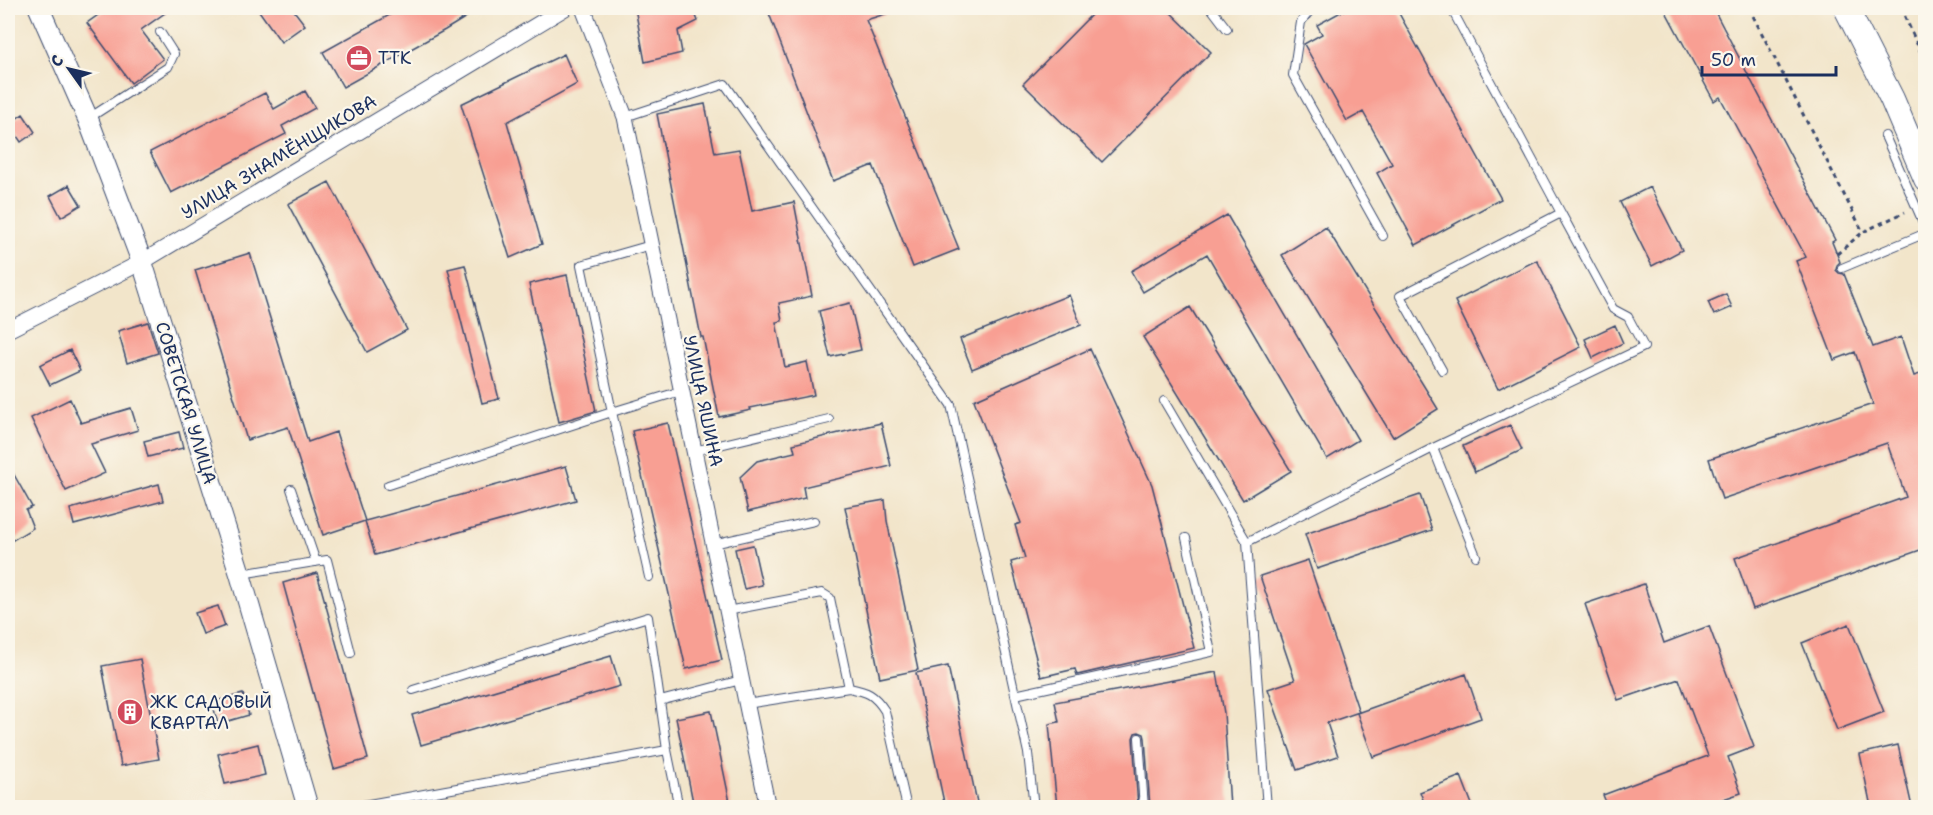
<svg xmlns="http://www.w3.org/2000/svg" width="1933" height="815" viewBox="0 0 1933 815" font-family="'Shantell Sans',sans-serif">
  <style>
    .building { fill: #f89f93 }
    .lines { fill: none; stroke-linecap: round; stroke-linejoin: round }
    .service-casing { stroke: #3b4a6e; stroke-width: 10 }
    .minor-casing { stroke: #3b4a6e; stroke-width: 17 }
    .tertiary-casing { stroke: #3b4a6e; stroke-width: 22 }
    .primary-casing { stroke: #3b4a6e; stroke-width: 26 }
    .path { stroke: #3b4a6e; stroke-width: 3; stroke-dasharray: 4.5 4.5; stroke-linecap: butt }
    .service { stroke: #fff; stroke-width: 8 }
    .minor { stroke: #fff; stroke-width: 15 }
    .tertiary { stroke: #fff; stroke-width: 20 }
    .primary { stroke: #fff; stroke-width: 24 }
    .labels { text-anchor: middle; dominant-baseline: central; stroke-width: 4.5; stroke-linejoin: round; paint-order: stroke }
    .poi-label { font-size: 18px; fill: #1b2f5e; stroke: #fbf7ec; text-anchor: start }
    .street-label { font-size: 18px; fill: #1b2f5e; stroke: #fbf7ec }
  </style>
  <rect width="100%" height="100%" fill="#fbf7ec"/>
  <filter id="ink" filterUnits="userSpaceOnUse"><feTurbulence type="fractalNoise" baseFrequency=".0167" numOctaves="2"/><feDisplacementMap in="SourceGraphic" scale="12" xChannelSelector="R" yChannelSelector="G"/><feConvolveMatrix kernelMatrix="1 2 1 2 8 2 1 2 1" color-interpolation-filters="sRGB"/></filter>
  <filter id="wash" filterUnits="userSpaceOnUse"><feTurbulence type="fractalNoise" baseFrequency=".008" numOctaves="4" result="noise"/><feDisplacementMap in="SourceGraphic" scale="24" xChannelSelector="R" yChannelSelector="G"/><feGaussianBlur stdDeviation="1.35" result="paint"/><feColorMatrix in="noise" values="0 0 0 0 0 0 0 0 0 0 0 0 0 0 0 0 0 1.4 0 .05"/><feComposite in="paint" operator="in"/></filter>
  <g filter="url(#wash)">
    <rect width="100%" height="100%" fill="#f2e5ca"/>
    <g id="blocks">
      <!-- building -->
      <path class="building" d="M108 8H172L141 30 163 59 131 83 87 23Z
        M257 8H292L305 25 281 42Z
        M402 8H481L445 30 343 87 323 52Z
        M635 8H693L698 21 678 31 682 53 645 62Z
        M767 8H895V11L866 20 959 249 913 267 873 165 833 181Z
        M1098 8H1166L1211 52 1102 162 1023 84Z
        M1348 8H1396L1501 199 1416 245 1377 173 1392 164 1363 112 1347 121 1304 44 1322 34 1317 25Z
        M1664 8H1713L1835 240 1832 242 1840 262 1837 265 1836 270 1839 273 1844 274 1873 347 1901 337 1914 376 1926 372V548L1753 609 1735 558 1906 497 1887 443 1722 499 1709 459 1873 404 1855 352 1834 360 1796 261 1806 257 1720 97 1714 101Z
        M564 54 577 84 507 122 542 244 510 258 461 104Z
        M305 91 315 108 282 126 286 134 171 193 150 152 265 93 274 109Z
        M705 104 715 153 739 149 752 211 794 202 812 296 779 303 782 321 776 322 785 367 807 362 814 395 750 408 751 410 719 417 703 337H701L657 114Z
        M23 114 35 132 21 142 9 124Z
        M329 182 407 330 367 352 288 204Z
        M69 185 81 205 61 217 50 196Z
        M1650 187 1682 250 1652 266 1620 202Z
        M1227 215 1358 440 1327 459 1207 254 1143 292 1131 271Z
        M1326 227 1438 409 1393 437 1282 255Z
        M250 253 308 442 336 432 365 521 323 535 288 427 247 440 195 270Z
        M1537 260 1581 347 1498 389 1455 301Z
        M465 265 499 399 482 403 448 269Z
        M567 275 596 411 559 422 529 284Z
        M1726 294 1732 307 1714 315 1708 302Z
        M1069 295 1081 325 972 369 960 339Z
        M850 303 861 350 830 357 819 311Z
        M1190 307 1291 471 1243 500 1143 337Z
        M148 322 158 353 127 363 118 331Z
        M1615 325 1623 343 1593 358 1585 339Z
        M1090 349 1152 485 1194 648 1077 675 1075 669 1041 677 1011 562 1025 558 1015 525 1021 523 974 400Z
        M70 350 80 371 50 385 40 365Z
        M70 399 81 423 131 408 138 430 91 444 105 473 66 491 31 418Z
        M668 423 722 660 686 669 632 431Z
        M881 423 891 466 803 487 805 498 748 512 740 477 757 461 795 452 793 444Z
        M1510 425 1522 450 1475 472 1463 446Z
        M179 432 183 448 148 457 144 441Z
        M8 464 32 507 26 510 33 528 8 543Z
        M566 466 576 500 375 555 365 521Z
        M159 484 163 501 74 525 70 509Z
        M1420 495 1432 530 1317 569 1305 534Z
        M885 500 887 521 918 670 880 678 845 507Z
        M753 545 762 585 744 589 735 549Z
        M1308 560 1359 712 1327 723 1338 756 1297 770 1268 689 1295 680 1260 576Z
        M317 573 368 759 334 769 283 583Z
        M1644 584 1664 643 1709 626 1754 747 1728 757 1741 793 1700 807H1608L1603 795 1708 756 1679 679 1618 700 1585 604Z
        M218 606 225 626 203 634 195 613Z
        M1849 624 1884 712 1837 730 1802 643Z
        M611 656 620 686 421 745 412 715Z
        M140 659 159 759 121 766 102 666Z
        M948 666 978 807H945L916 673Z
        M1217 672 1224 713 1230 807H1150L1145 738 1144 734 1139 732 1135 733 1133 738 1138 807H1057L1049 724 1059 722 1055 702Z
        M1466 674 1481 718 1373 757 1357 713Z
        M243 694 249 715 218 724 212 702Z
        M711 711 731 807H694L676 718Z
        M258 744 265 775 225 784 218 754Z
        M1898 745 1912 807H1871L1860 754Z
        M1461 776 1473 807H1426L1420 792Z"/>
    </g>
  </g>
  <g filter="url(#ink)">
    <use href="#blocks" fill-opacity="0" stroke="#3b4a6e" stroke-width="1.5"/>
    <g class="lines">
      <defs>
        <path id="service" d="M1211 8 1227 29
          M1312 8 1301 22 1293 75 1383 236
          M1451 8 1561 213
          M625 117 725 84 951 405 1028 753 1034 808
          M89 118 168 67 174 54 160 32
          M1885 136 1926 229
          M1842 268 1926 233
          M1164 401 1247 542
          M1433 448 1476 556
          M694 451 829 419
          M388 485 612 412 581 265 651 245
          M291 489 316 562
          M713 544 814 521
          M241 574 327 560 351 653
          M649 577 612 412 681 391
          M727 611 822 593 830 598 849 688C868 692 874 694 885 711L907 808
          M413 690 648 617 667 750 679 808
          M1015 695 1211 652 1186 538
          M660 701 741 680
          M746 704 849 688
          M1139 738 1144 808
          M347 808 667 750
          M1267 808 1247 542 1433 448 1644 347 1628 317 1613 309 1561 213 1400 296 1442 370"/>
        <path id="minor" d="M583 8 625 117 768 808
          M8 330 142 262 565 8"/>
        <path id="tertiary" d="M39 8 88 119 142 262 240 574 308 808"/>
        <path id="primary" d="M1846 8 1892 99 1926 179"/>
      </defs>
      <!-- service casing -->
      <use href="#service" class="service-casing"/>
      <!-- minor casing -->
      <use href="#minor" class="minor-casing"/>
      <!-- tertiary casing -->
      <use href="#tertiary" class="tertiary-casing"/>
      <!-- primary casing -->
      <use href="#primary" class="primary-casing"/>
      <!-- path -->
      <path class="path" d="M1749 8 1863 232 1905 212
        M1901 8 1926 64
        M1921 247 1926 260
        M1837 254 1863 232"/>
      <!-- service -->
      <use href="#service" class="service"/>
      <!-- minor -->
      <use href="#minor" class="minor"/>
      <!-- tertiary -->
      <use href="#tertiary" class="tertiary"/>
      <!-- primary -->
      <use href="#primary" class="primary"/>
    </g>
  </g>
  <!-- icons -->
  <defs>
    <symbol id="office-disc" viewBox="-11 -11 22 22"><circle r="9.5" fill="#d1495b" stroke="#fbf7ec"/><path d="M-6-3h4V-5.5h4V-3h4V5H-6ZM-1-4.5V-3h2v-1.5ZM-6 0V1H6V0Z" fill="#fff"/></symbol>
    <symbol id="building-disc" viewBox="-11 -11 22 22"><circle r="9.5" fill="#d1495b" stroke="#fbf7ec"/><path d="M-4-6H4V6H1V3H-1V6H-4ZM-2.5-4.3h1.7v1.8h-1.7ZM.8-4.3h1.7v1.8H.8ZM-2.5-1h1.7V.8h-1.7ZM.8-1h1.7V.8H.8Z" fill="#fff"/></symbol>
  </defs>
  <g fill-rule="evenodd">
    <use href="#office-disc" x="344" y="43" width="30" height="30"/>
    <use href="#building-disc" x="115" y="697" width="30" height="30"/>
  </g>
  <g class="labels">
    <!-- poi labels -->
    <g class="poi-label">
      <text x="378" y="58">ТТК</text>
      <text x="150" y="702">ЖК САДОВЫЙ<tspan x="150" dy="21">КВАРТАЛ</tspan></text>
    </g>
    <!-- street labels -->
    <g class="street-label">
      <text transform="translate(279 157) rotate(-31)">УЛИЦА ЗНАМЁНЩИКОВА</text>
      <text transform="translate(703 401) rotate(78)">УЛИЦА ЯШИНА</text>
      <text transform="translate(186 403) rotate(73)">СОВЕТСКАЯ УЛИЦА</text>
    </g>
  </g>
  <!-- margin -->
  <rect width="1933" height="815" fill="none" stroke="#fbf7ec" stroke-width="30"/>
  <!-- north arrow -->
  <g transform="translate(69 69) rotate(304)" stroke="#fbf7ec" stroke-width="4.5" paint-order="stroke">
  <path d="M0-4.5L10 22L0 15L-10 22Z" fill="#1b2f5e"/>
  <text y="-9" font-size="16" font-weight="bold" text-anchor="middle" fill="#1b2f5e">С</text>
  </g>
  <!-- scale -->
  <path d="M1702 66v9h134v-9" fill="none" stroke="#1b2f5e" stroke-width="3"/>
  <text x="1711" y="66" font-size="18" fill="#1b2f5e" stroke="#fbf7ec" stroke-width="4.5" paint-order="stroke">50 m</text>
</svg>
